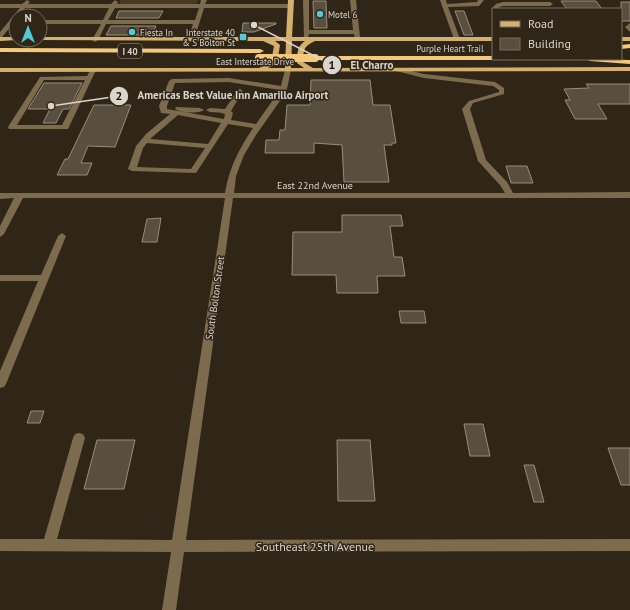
<svg xmlns="http://www.w3.org/2000/svg" width="630" height="610" viewBox="0 0 630 610" font-family="'PT Sans',sans-serif">
  <style>
    .green { fill: #473a25 }
    .building { fill: #594f3f; stroke: #988d7c }
    .lines { fill: none; stroke-linecap: round; stroke-linejoin: round }
    .minor { fill: #7d6b4d; fill-rule: evenodd }
    .major { fill: #d4af6e; fill-rule: evenodd }
    .highway { fill: #f6c97a; fill-rule: evenodd }
    .highway-bridge { stroke: #f6c97a; stroke-width: 8 }
    .poi-dot { fill: #52cbd7; stroke: #2f2618; stroke-width: 1.5 }
    .labels { text-anchor: middle; dominant-baseline: central; stroke-width: 3; stroke-linejoin: round; paint-order: stroke }
    .far-poi-label { font-size: 9px; fill: #dbd5cc; stroke: #2f2618; text-anchor: start }
    .far-street-label { font-size: 9px; fill: #dbd5cc; stroke: #2f2618 }
    .shield { fill: #2f2618; stroke: #a7a096; stroke-width: 1 }
    .shield-label { font-size: 9px; font-weight: bold; fill: #dbd5cc }
    .street-label { font-size: 10px; fill: #dbd5cc; stroke: #2f2618 }
    .near-street-label { font-size: 12px; fill: #dbd5cc; stroke: #2f2618 }
    .leader { fill: none; stroke: #dbd5cc; stroke-width: 1.5 }
    .callout-dot { fill: #dbd5cc; stroke: #2f2618; stroke-width: 1.5 }
    .mark-label { font-size: 12px; text-anchor: middle; font-weight: bold; fill: #111 }
    .callout-label { font-size: 11px; text-anchor: middle; font-weight: bold; fill: #dbd5cc; stroke: #2f2618; stroke-width: 3; stroke-linejoin: round; paint-order: stroke }
  </style>
  <rect width="100%" height="100%" fill="#2f2618"/>
  <!-- green -->
  <path class="green" d="M121 0H198L197 3 195 4H121L119 3Z"/>
  <!-- building -->
  <path class="building" d="M313 1H326L327 28H314Z
    M561 1H596L602 9H567Z
    M621 2H630V21H621Z
    M119 11H163L159 18H116Z
    M455 11H464L473 35H464Z
    M243 23H276V24L254 32H242Z
    M111 26H156L152 35H106Z
    M311 80H370L373 105H390L396 143H392V145H384L389 182H344L342 145 314 143V153H265L266 140H279L280 130H285L287 105H310Z
    M44 83H82L69 109H63L56 123H43L50 109H28Z
    M586 84H630V104H598L607 119H575L565 100H570L564 89 589 88Z
    M94 105H131L115 147 88 146 81 163H92L87 175H57L65 159H68Z
    M506 166H527L533 183H511Z
    M342 215H401L403 226H390L394 257H402L405 276H377L378 293H337L336 275H292L293 232H342Z
    M161 218 157 242H142L147 219Z
    M399 311H424L426 323H401Z
    M31 411H44L40 423H27Z
    M464 424H483L490 456H470Z
    M97 440H135L124 489H84Z
    M337 440H370L375 501H338Z
    M608 448H630V485H621Z
    M524 465H534L544 502H534Z"/>
  <g class="lines">
    <!-- minor -->
    <path class="minor" d="M27 0 30 2 28 4H111L115 0 118 2 117 4H200L201 0H207L205 4H291L294 6 291 8H204L194 40 191 42 188 40 193 24H106L98 40 95 42 92 40 101 24H40V20H103L109 8H25L19 16H16V20L2 37 0 38V32L20 8H0V4H22ZM115 8H199L195 20H108Z
      M303 0H309V30H353L350 0H356L360 37 355 38 354 34H309L308 39H304Z
      M440 0H446L447 4 477 2 478 0H484L479 6 448 7 460 39 459 40 454 39Z
      M503 2H550L553 4 550 6H503L499 7 500 9H494L493 7 496 4Z
      M630 23V32L625 27Z
      M288 68 291 70 287 89 282 98 256 135 244 155 236 176 234 193H505L500 185 478 161 462 109 469 101 499 92V90L493 86 424 78 396 71V69L398 68 424 74 495 82 504 88V94L473 103 470 109 486 160 507 182 513 193 630 192V198H233L186 540 630 539V551L184 552 176 610H162L171 552 0 551V539H44L73 438 75 434 79 433 83 434 85 438 57 539 172 540 225 198H23L4 234 0 237V226L14 198 0 199V193H225C229 168 239 149 253 128L228 124 196 173 132 171 128 169 136 146 146 134 170 114 161 113 159 106 169 81 172 79 229 78 281 86 285 70ZM229 82 280 90 256 124 231 120 233 113 231 111 243 91 240 89 238 90 225 109 210 108 206 110C211 114 219 111 225 114L224 119 167 109V106L175 83ZM178 115 221 123 208 144 150 139ZM147 143 205 148 191 169 137 167 143 148Z
      M91 69 96 70 68 129H9L8 127 40 77 87 76ZM44 80H85L62 125H17Z
      M176 107 200 108 204 110C198 114 181 113 175 109Z
      M62 233 66 236 6 384 4 387 0 388V371L38 281H0V275H41L58 236Z"/>
    <!-- major -->
    <path class="major" d="M288 0H294L292 37H493V41H315C303 47 304 49 303 62L313 68 630 67V71L0 72V68H259L271 62 274 46 263 41 38 40H40V37H286ZM275 41H286L285 68H268L277 63 280 45ZM292 41H305C297 46 297 54 297 63L304 68H291Z
      M0 37H16V40H18L0 41Z
      M621 37H630V41H621Z"/>
    <!-- highway -->
    <path class="highway" d="M630 44V48L621 49V45Z
      M0 48 260 49 264 51 260 53 0 52Z
      M312 56H493V59H496L493 60H315L311 58Z
      M586 59 630 60V64L590 61Z"/>
    <!-- highway-bridge -->
    <path class="highway-bridge" d="M259 58H315"/>
  </g>
  <!-- markers -->
  <g class="poi-dot">
    <circle cx="320" cy="14" r="4"/>
    <circle cx="132" cy="32" r="4"/>
    <rect x="239" y="33" width="8" height="8" rx="2"/>
  </g>
  <g class="labels">
    <!-- far-poi labels -->
    <g class="far-poi-label">
      <text x="328" y="14">Motel 6</text>
      <text x="140" y="32">Fiesta In</text>
      <text x="235" y="32" text-anchor="end">Interstate 40<tspan x="235" dy="10">&amp; S Bolton St</tspan></text>
    </g>
    <!-- far-street labels -->
    <g class="far-street-label">
      <text x="450" y="48">Purple Heart Trail</text>
      <text x="255" y="61">East Interstate Drive</text>
    </g>
    <!-- shield labels -->
    <rect class="shield" x="118" y="44" width="24" height="14" rx="3"/>
    <g class="shield-label">
      <text x="130" y="51">I 40</text>
    </g>
    <!-- street labels -->
    <g class="street-label">
      <text x="315" y="185">East 22nd Avenue</text>
      <text transform="translate(215 298) rotate(-82)">South Bolton Street</text>
    </g>
    <!-- near-street labels -->
    <g class="near-street-label">
      <text x="315" y="546">Southeast 25th Avenue</text>
    </g>
  </g>
  <!-- callouts -->
  <path class="leader" d="M254 25L332 65M51 106L119 96"/>
  <g class="callout-dot">
    <circle cx="254" cy="25" r="4"/>
    <circle cx="51" cy="106" r="4"/>
    <circle cx="332" cy="65" r="10"/>
    <circle cx="119" cy="96" r="10"/>
  </g>
  <g class="mark-label">
    <text x="332" y="69">1</text>
    <text x="119" y="100">2</text>
  </g>
  <g class="callout-label">
    <text x="372" y="69">El Charro</text>
    <text x="233" y="99">Americas Best Value Inn Amarillo Airport</text>
  </g>
  <!-- legend -->
  <rect x="492" y="8" width="130" height="52" fill="#2f2618" stroke="#746c60"/>
  <rect x="500" y="21" width="20" height="6" fill="#d4af6e" stroke="#746c60"/>
  <text x="528" y="28" font-size="12" fill="#dbd5cc">Road</text>
  <rect x="500" y="38" width="20" height="12" fill="#594f3f" stroke="#746c60"/>
  <text x="528" y="48" font-size="12" fill="#dbd5cc">Building</text>
  <!-- north arrow -->
  <g transform="translate(28 28)"><circle r="19" fill="#2f2618" stroke="#746c60"/>
  <path d="M0-3L7 15L0 10L-7 15Z" fill="#52cbd7"/>
  <text y="-6" font-size="11" font-weight="bold" text-anchor="middle" fill="#dbd5cc">N</text>
  </g>
</svg>
